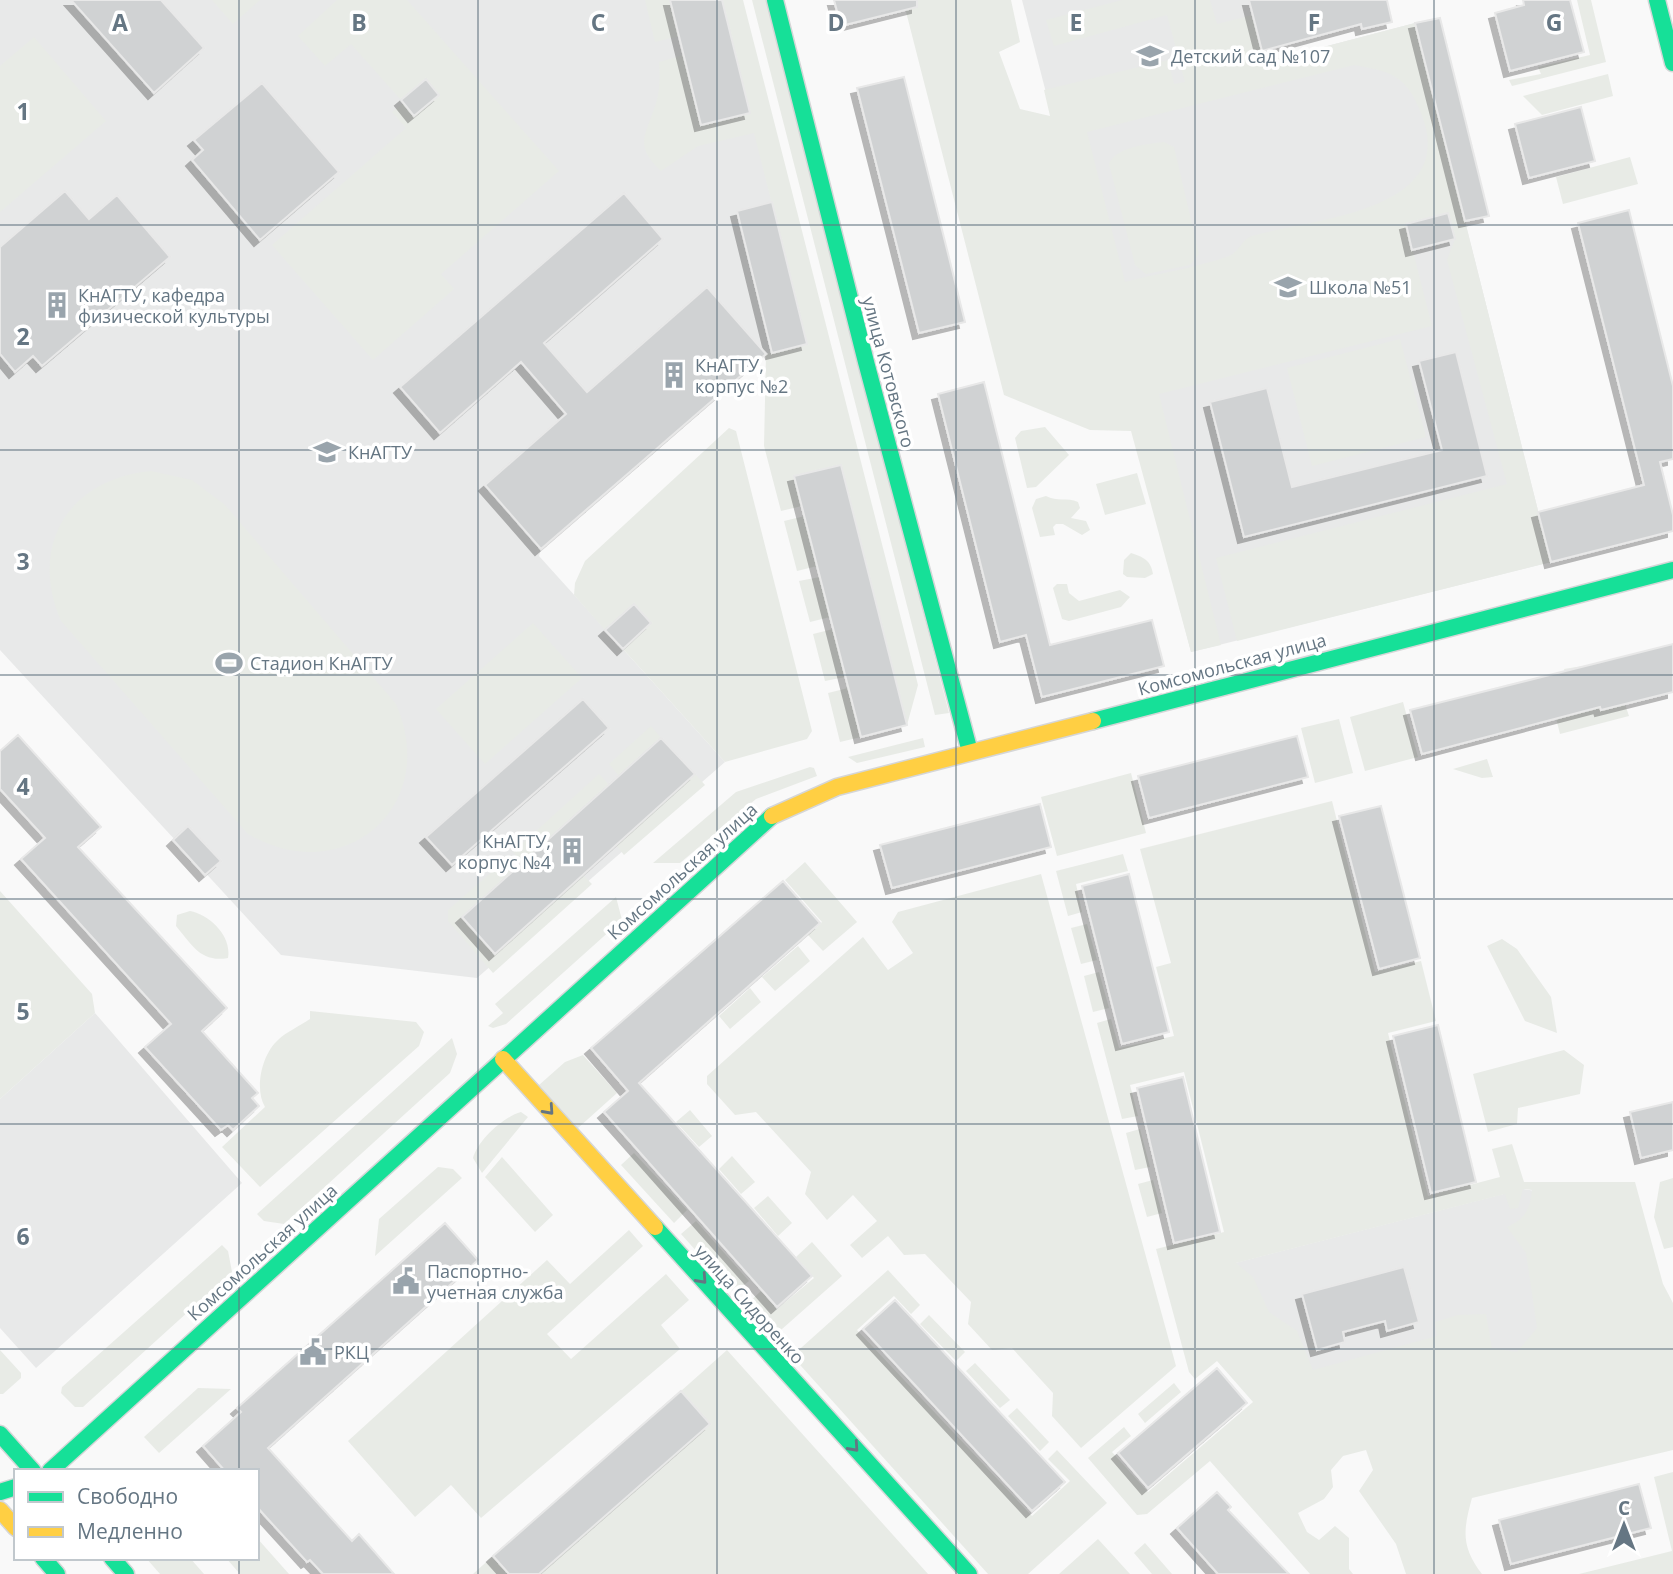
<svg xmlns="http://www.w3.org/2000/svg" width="1673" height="1574" viewBox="0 0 1673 1574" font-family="'Open Sans',sans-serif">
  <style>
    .built { fill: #e8e9e9 }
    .green { fill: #e8ebe6; fill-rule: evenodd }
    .building { fill: #d0d2d3; stroke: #e8e8e8; stroke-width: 2; filter: url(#shadow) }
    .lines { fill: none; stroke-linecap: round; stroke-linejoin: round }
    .fast-casing { stroke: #d5d6d7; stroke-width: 19 }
    .slow-casing { stroke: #d5d6d7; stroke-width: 19 }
    .fast { stroke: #16e098; stroke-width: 16 }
    .slow { stroke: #ffcf43; stroke-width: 16 }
    .oneway { stroke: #657683 }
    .grid { fill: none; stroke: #657683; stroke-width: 2; stroke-opacity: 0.55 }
    .labels { text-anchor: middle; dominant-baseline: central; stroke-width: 7; stroke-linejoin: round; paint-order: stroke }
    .poi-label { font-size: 18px; fill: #657683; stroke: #fff; text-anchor: start }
    .street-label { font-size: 18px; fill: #657683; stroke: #fff }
    .grid-label { font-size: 23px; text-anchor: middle; font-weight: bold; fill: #657683; stroke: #fff; stroke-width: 7; stroke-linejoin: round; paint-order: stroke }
  </style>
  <defs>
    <filter id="shadow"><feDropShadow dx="-6" dy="6" stdDeviation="0" flood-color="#0004"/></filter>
  </defs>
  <rect width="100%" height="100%" fill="#f9f9f9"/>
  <!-- built -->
  <path class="built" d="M0 0H722L807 344 766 354 541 549 539 556 725 762 477 978 281 955 0 650Z
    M1022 0H1249L1266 62 1415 23 1551 562 1191 652Z
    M95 1013 242 1183 36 1368 0 1328V1099Z
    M1523 1189 1603 1200 1645 1357 1326 1455 1235 1263Z"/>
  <!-- green -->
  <path class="green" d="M212 0H260L233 24Z
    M337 0H407L559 171 441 274 454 289 373 360 272 245 406 128 392 112 404 103 415 115 439 96 426 80 401 100 351 44 325 66 298 36Z
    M645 0H670L679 36 655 42Z
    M722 0H743L918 685 907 725 841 465 795 476 802 506 781 511 764 446 766 354 807 343 754 133 698 146 661 171C634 145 645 137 655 106 660 93 660 76 659 62L684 55 701 125 749 113Z
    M752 0H766L949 713 935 715Z
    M903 0H1011L1020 42 999 52 1020 109 1050 116 1044 90 1168 60 1174 84 1185 82 1167 15 1054 46 1046 20 1122 0H1210L1217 24 1253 15 1266 62 1415 23 1551 562 1237 641 1216 558 1507 484 1447 260 1455 239 1447 213 1406 224 1432 326 1159 394 1221 645 1191 652 1131 431 1090 430 1004 395ZM1354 65C1392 72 1406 75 1421 113 1461 212 1313 218 1252 236 1242 239 1239 252 1229 256 1196 268 1159 273 1125 282L1087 132Z
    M1577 0H1591L1606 62 1512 86 1509 80 1541 74 1538 67 1590 55Z
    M34 37 106 121 0 212V66Z
    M1608 74 1613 96 1542 115 1523 96Z
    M1164 142 1174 147 1199 254 1190 265 1146 274 1135 265 1109 164C1116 147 1147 144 1164 142Z
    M1630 157 1638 184 1563 204 1556 177Z
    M1400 339 1426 437 1312 466 1287 368Z
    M1045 427 1069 455 1036 487 1027 488 1015 438 1021 431Z
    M729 428 736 431 812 731 807 739 725 762 623 649 651 623 634 604 605 630 574 595 575 583 585 561Z
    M151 471 192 480 225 505 396 704C441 807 343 890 248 834L61 621C28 545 69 479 151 471Z
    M1137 473 1146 504 1105 515 1096 484Z
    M1046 496C1057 502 1067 497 1078 502L1080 508 1071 518 1086 521 1090 530 1082 535 1063 524H1056L1053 527 1055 535 1040 537 1032 508 1036 499Z
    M805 516 817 566 797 571 784 521Z
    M1131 553C1143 557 1151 560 1153 574L1145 578 1127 577 1123 574 1124 560Z
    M820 577 830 617 810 622 799 581Z
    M1057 584H1067L1069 593 1079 601 1120 590 1130 597 1121 607 1069 621 1062 619 1053 588Z
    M533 623 582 678 485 764 436 709Z
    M833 629 845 677 825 681 813 634Z
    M1589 665 1601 710 1625 704 1629 716 1560 734 1556 718 1575 712 1564 669Z
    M848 688 861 737 840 742 828 693Z
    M1403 702 1418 757 1365 771 1350 717Z
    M1339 719 1353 773 1315 783 1301 728Z
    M651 726 661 738 619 776 609 764Z
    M923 738 925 747 857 763 848 757Z
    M1487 759 1493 777 1482 778 1453 769Z
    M810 767 814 768 817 776 756 799 680 863H653L736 792Z
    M1131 773 1146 833 1057 856 1041 797Z
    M599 774 609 785 523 863 513 852Z
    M695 774 705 785 624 855 616 845Z
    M1332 801 1375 972 1421 961 1436 1021 1388 1033 1428 1196 1500 1177 1492 1149 1512 1144 1524 1182H1635L1663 1284 1673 1303V1450L1472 1498C1463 1530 1461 1547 1482 1574H1406L1396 1544 1359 1491 1373 1470 1366 1450 1343 1456 1331 1470 1333 1487 1324 1499 1298 1513 1307 1532 1319 1540 1335 1526 1349 1538V1569L1353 1574H1310L1210 1461 1147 1514 1137 1515 1088 1458 1124 1427 1131 1436 1112 1452 1148 1492 1253 1402 1217 1361 1195 1379 1189 1372 1156 1249 1224 1232 1184 1072 1130 1085 1138 1116 1122 1119 1097 1023 1111 1019 1119 1048 1174 1036 1156 967 1171 963 1140 849ZM1523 1189 1532 1190C1530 1210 1525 1219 1507 1227L1526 1253 1537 1328 1517 1352 1492 1348 1486 1314 1458 1315 1435 1322 1437 1336 1313 1370 1297 1331 1269 1312 1253 1277 1236 1263 1505 1194 1510 1209 1518 1208Z
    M1123 854 1128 871 1076 884 1082 912 1068 916 1056 871Z
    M805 862 857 922 823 951 808 935 822 922 785 880Z
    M502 863 511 873 583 875 592 884 493 973 448 921V910Z
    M1041 874 1176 1366 1081 1448 1052 1416 1053 1393 1012 1348 992 1350 968 1324 971 1302 925 1254 904 1255 888 1236 862 1258 850 1245 877 1221 853 1195 827 1220 805 1194 811 1172 756 1112 735 1115 707 1084V1076L863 937 888 970 913 953 892 922 898 912Z
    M0 891 92 994 95 1013 0 1099Z
    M616 897 622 920 506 1024 493 1028 488 1026 503 1013 495 1004Z
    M190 911C210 915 232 936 228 958 201 963 192 945 176 926L177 915Z
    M1087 924 1097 960 1081 964 1071 928Z
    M1502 939 1517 949 1551 997 1557 1033 1525 1021 1487 946Z
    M798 946 810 961 775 991 762 977Z
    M1099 972 1109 1008 1093 1012 1084 976Z
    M750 988 761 1002 730 1029 719 1016Z
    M310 1011 416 1022 424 1032 419 1046 260 1187 222 1147 265 1107C254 1089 262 1054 278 1040 286 1032 300 1026 310 1019Z
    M452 1038 457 1054 450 1073 284 1224 264 1221 257 1214Z
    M1564 1050 1584 1065 1580 1094 1518 1108 1517 1124 1488 1132 1473 1074Z
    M583 1055 617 1093 578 1128 539 1085 565 1062Z
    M690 1110 712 1136 699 1147 676 1122Z
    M521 1112 528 1117 482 1173 473 1158C478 1140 503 1117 521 1112Z
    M1140 1129 1150 1167 1135 1170 1126 1133Z
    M634 1153 687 1210 674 1223 621 1165Z
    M732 1156 755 1182 741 1194 719 1169Z
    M502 1157 553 1215 535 1232 485 1177Z
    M438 1167 453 1169 462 1178 375 1256 379 1219Z
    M1673 1178V1247L1664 1249 1654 1217 1660 1182Z
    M1153 1180 1162 1213 1147 1217 1138 1184Z
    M768 1196 792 1223 778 1236 754 1208Z
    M696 1221 749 1281 734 1293 681 1234Z
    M629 1230 643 1246 547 1334 571 1359 666 1274 689 1300 661 1325 680 1349 481 1518 451 1485 415 1517 348 1441 547 1260 570 1284Z
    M812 1242 842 1276 773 1337 745 1306 761 1291 777 1309 814 1278 796 1257Z
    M222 1245 228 1251 232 1272 83 1407H75L61 1393 62 1387Z
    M888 1270 920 1305 911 1314 894 1296 857 1330 1032 1516 1070 1481 1048 1459 1057 1450 1107 1503 1028 1574H988L792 1356Z
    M929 1315 965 1352 956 1361 920 1324Z
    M0 1350 21 1373V1378L3 1394H0Z
    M727 1350 928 1574H539L710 1424 681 1391Z
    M975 1363 1010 1400 1000 1408 966 1371Z
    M1174 1383 1181 1392 1145 1423 1138 1414Z
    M198 1388 231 1389 159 1453 144 1437Z
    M1017 1408 1049 1442 1040 1451 1008 1416Z
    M1673 1472V1574H1579L1672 1551 1654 1477Z
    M257 1538 289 1574H240L226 1558H257Z
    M1098 1539 1130 1574H1059Z
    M1145 1543 1172 1574H1152L1134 1553Z
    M493 1556 509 1574H473Z
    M146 1558H190L204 1574H160Z"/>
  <!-- building -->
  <path class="building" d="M71 0H161L204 48 154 93Z
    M670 0H722L750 113 701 125Z
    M834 0H917V7L841 26Z
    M1249 0H1387L1392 22 1362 29 1361 24 1262 51Z
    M1523 0H1570L1584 52 1510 71 1495 13 1524 5Z
    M1440 18 1489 216 1465 221 1415 23Z
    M904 77 965 322 919 333 857 88Z
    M426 79 439 95 414 116 401 100Z
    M262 83 339 172 260 240 192 160 203 150 194 140Z
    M1581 107 1595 161 1529 178 1515 124Z
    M65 191 89 219 117 195 170 257 42 366 33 356 15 372 0 354V247Z
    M624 193 663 239 544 343 587 392 707 287 766 354 541 549 485 485 566 414 521 362 440 433 400 387Z
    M772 202 807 344 772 353 737 211Z
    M1629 210 1673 386V459L1660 462 1673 515V531L1551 562 1538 512 1644 485 1578 223Z
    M1448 213 1455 239 1412 250 1406 224Z
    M1456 352 1487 476 1244 537 1210 402 1267 388 1292 487 1442 450 1419 361Z
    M984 382 1050 645 1152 620 1164 666 1042 697 1026 635 1000 642 938 394Z
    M841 465 907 725 861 737 794 476Z
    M634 604 651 623 623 649 605 630Z
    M1673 644V692L1601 710 1600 707 1422 754 1410 710Z
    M583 699 609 728 452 865 426 837Z
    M18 735 101 827 78 847 227 1008 202 1031 258 1093 252 1098 259 1106 233 1130 228 1125 221 1130 145 1047 171 1024 21 859 45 838 0 789V751Z
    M1297 736 1308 777 1149 818 1138 776Z
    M661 738 695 774 495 954 462 917Z
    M1040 804 1051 847 892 888 880 845Z
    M1381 806 1420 958 1379 969 1339 816Z
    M188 826 221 861 205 875 173 840Z
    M1129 874 1169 1032 1122 1044 1082 886Z
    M783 881 820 923 639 1083 812 1276 777 1307 604 1112 628 1091 591 1048Z
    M1438 1025 1476 1182 1431 1193 1393 1036Z
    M1183 1077 1220 1232 1174 1243 1137 1088Z
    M1673 1102V1150L1641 1158 1630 1112Z
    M445 1223 478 1260 268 1448 352 1541 359 1534 394 1574H323L310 1560 307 1562 257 1507V1471H225L203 1446 241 1412 237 1408Z
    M1404 1267 1419 1322 1387 1331 1385 1321 1343 1332 1345 1342 1317 1350 1302 1294Z
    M895 1300 1065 1482 1032 1511 863 1329Z
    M1217 1368 1247 1403 1148 1488 1118 1453Z
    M681 1391 710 1424 539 1574H509L493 1556Z
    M1639 1484 1651 1528 1511 1564 1499 1520Z
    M1217 1492 1231 1507 1228 1510 1289 1574H1218L1177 1528Z"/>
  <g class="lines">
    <defs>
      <path id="fast" d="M775 0 866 362 970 752
        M1657 0 1673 63
        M1093 721 1673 570
        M655 1227 969 1574
        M0 1434 33 1471
        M50 1471 772 816
        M0 1492 16 1487
        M43 1558 57 1574
        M112 1558 126 1574"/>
      <path id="slow" d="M772 816 837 787 1093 721
        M503 1059 655 1227
        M0 1510 16 1528"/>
    </defs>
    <!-- fast casing -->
    <use href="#fast" class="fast-casing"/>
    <!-- slow casing -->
    <use href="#slow" class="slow-casing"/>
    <!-- fast -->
    <use href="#fast" class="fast"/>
    <!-- slow -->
    <use href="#slow" class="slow"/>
  </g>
  <!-- one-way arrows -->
  <defs><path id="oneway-chevron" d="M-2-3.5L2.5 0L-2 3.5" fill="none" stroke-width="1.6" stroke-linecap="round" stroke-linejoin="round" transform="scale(1.75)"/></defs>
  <g class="oneway">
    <use href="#oneway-chevron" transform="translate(549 1110) rotate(48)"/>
    <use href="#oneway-chevron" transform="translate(702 1279) rotate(48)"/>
    <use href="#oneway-chevron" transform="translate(854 1447) rotate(48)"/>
  </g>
  <!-- grid -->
  <path class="grid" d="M239 0V1471M478 0V1574M717 0V1574M956 0V1574M1195 0V1574M1434 0V1574M0 225H1673M0 450H1673M0 675H1673M0 899H1673M0 1124H1673M0 1349H1673M239 1558V1574"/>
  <!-- icons -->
  <defs>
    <symbol id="school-bare" viewBox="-9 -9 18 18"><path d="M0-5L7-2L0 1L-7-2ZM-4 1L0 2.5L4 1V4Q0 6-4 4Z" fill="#99a4ac" stroke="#fff" stroke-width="2.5" paint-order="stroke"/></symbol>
    <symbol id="building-bare" viewBox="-9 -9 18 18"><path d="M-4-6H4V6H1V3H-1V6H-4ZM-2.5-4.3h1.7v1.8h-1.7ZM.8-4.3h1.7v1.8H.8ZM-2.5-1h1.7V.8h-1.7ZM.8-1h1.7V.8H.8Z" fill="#99a4ac" stroke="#fff" stroke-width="2.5" paint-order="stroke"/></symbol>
    <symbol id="university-bare" viewBox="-9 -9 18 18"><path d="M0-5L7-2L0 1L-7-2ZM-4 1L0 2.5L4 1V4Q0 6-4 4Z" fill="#99a4ac" stroke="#fff" stroke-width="2.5" paint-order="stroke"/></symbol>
    <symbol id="stadium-bare" viewBox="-9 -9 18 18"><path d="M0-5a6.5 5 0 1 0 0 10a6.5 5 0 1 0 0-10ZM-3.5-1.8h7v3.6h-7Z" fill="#99a4ac" stroke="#fff" stroke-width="2.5" paint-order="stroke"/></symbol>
    <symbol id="civic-bare" viewBox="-9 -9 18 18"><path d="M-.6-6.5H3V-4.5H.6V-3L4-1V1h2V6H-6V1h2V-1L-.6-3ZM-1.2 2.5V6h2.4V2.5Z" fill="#99a4ac" stroke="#fff" stroke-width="2.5" paint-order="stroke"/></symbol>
  </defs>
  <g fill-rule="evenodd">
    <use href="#school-bare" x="1131" y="37" width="38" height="38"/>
    <use href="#school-bare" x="1269" y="268" width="38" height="38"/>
    <use href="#building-bare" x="38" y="286" width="38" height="38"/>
    <use href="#building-bare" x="655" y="356" width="38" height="38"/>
    <use href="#university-bare" x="308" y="433" width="38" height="38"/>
    <use href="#stadium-bare" x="210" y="644" width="38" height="38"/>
    <use href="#building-bare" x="553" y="832" width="38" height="38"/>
    <use href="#civic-bare" x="387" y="1262" width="38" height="38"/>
    <use href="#civic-bare" x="294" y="1333" width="38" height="38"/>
  </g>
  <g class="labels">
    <!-- poi labels -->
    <g class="poi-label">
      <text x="1171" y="56">Детский сад №107</text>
      <text x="1309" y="287">Школа №51</text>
      <text x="78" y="295">КнАГТУ, кафедра<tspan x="78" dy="21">физической культуры</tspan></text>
      <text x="695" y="365">КнАГТУ,<tspan x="695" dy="21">корпус №2</tspan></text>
      <text x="348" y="452">КнАГТУ</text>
      <text x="250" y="663">Стадион КнАГТУ</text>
      <text x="551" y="841" text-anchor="end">КнАГТУ,<tspan x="551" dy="21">корпус №4</tspan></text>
      <text x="427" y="1271">Паспортно-<tspan x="427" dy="21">учетная служба</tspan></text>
      <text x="334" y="1352">РКЦ</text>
    </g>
    <!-- street labels -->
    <g class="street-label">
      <text transform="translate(889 372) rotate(75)">улица Котовского</text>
      <text transform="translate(1232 664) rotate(-15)">Комсомольская улица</text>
      <text transform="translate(682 871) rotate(-42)">Комсомольская улица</text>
      <text transform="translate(262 1252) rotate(-42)">Комсомольская улица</text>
      <text transform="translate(750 1304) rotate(48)">улица Сидоренко</text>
    </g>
  </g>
  <g class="grid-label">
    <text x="120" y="31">A</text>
    <text x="359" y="31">B</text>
    <text x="598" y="31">C</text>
    <text x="836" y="31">D</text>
    <text x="1076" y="31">E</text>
    <text x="1314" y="31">F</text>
    <text x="1554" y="31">G</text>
    <text x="23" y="120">1</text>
    <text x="23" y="345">2</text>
    <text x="23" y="570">3</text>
    <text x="23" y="795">4</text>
    <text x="23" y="1020">5</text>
    <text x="23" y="1245">6</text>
  </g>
  <!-- legend -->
  <rect x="14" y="1469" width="245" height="91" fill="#ffffff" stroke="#c1c8cd" stroke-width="2"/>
  <rect x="28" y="1492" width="35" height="10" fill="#16e098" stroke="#c1c8cd" stroke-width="2"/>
  <text x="77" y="1504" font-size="21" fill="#657683">Свободно</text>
  <rect x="28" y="1527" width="35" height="10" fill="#ffcf43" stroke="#c1c8cd" stroke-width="2"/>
  <text x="77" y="1539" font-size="21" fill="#657683">Медленно</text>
  <!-- north arrow -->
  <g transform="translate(1624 1525)" stroke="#ffffff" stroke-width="5" paint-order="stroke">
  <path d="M0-5L12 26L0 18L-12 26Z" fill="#657683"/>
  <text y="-10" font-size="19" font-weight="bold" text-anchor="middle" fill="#657683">С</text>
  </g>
</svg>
